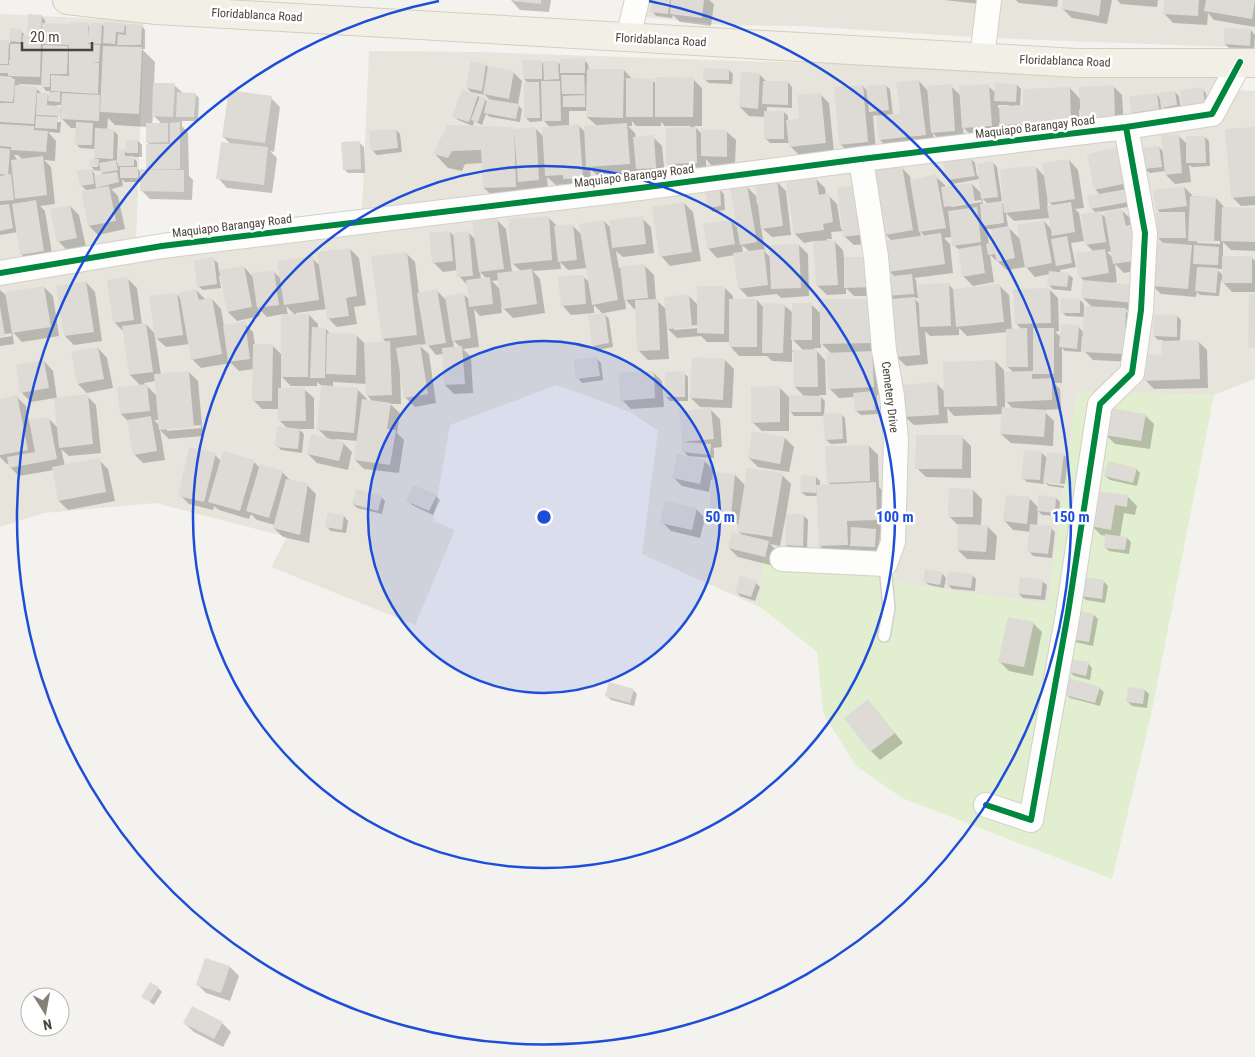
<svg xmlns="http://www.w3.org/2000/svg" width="1255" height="1057" viewBox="0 0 1255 1057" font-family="'Roboto Condensed',sans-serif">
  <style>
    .residential { fill: #e7e4dc }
    .green { fill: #e1eecf }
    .shadow { fill: #0003; fill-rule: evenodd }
    .building { fill: #dedbd6 }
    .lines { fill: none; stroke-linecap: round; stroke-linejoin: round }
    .lane-casing { stroke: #d2d0cb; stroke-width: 14 }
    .street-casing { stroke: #d2d0cb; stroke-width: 26 }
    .primary-casing { stroke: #d6cebb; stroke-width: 30 }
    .lane { stroke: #fdfdfc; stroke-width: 11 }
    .street { stroke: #fdfdfc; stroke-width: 24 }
    .primary { stroke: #f2efe6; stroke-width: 28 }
    .cycleway-casing { stroke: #fff; stroke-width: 9 }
    .cycleway { stroke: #00873e; stroke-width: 6 }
    .ring { fill: none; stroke: #1d4ed8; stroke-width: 2.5 }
    .labels { text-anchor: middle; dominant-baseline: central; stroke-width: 5; stroke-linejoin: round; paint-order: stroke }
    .street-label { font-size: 12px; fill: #4b4439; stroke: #fff }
    .centre { fill: #1d4ed8; stroke: #fff; stroke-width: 2.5 }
    .ring-label { font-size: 15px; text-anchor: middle; font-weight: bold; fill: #1d4ed8; stroke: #fff; stroke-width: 5; stroke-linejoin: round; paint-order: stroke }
  </style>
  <rect width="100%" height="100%" fill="#f4f2ee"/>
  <!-- residential -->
  <path class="residential" d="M629 0H1255V48L990 38 801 26 722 25 626 15Z
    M0 14 144 21 136 244 0 266Z
    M369 51 479 52 1219 77 1207 112 362 211Z
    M1239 90 1255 91V379L1214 395 1077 392 1048 604 898 583 763 556 760 607 642 554 658 431 631 412 557 385 450 425 433 521 455 530 415 625 271 567 287 537 156 503 44 513 0 527V278L1215 121Z"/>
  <!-- green -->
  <path class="green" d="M1077 392 1214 395 1151 715 1112 879 902 798 856 766 823 713 817 652 760 607 763 555 893 558 898 583 1048 604Z"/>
  <!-- shadow -->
  <path class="shadow" d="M511 0H551L549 12 520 10Z
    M653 0H709L714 4 711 26 680 22 673 15 672 18 656 16 652 11Z
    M944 0H990L989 5Z
    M1016 0H1058L1057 7 1019 3Z
    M1065 0H1112L1107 24 1072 18 1063 9Z
    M1117 0H1158L1157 7 1121 4Z
    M1165 0H1255V27L1214 20 1208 13 1207 25 1173 23 1164 13Z
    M29 15 41 16 45 20V24H87L90 27 102 24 105 28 124 24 127 27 141 26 145 30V49H142L155 62 154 84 174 85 183 93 195 94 199 98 198 121H182V126L188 133 189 176 193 180 192 200 150 199 141 190V182H125L122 179 123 186 111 189 118 196 125 229 98 235 89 226 87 191 81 185 79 172 94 170 91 166 95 160V149L80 148 76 144 77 128H71L62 119H60V109H58L57 122H61L60 133 48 132 56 141 55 161 44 160 51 167 55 204 40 206 45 211 53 260 30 263 21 254 18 232 0 235V79L14 80 11 77 0 76V41L8 42 10 44 11 30H21L25 36H28ZM13 59 27 62 13 61ZM19 84 42 85 46 91H50V97L47 95 42 94 36 88 19 87ZM56 105H62V111ZM153 115 162 124H152ZM108 118 115 125 147 127V142L151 146H147V171L141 172 137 168V162L133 157H142V145L138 141H127V153L124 150 120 166 117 162 118 135 114 131 107 130ZM14 155H18L23 160 18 161ZM92 170 101 171 102 175 96 176Z
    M1251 30 1255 35 1254 50 1229 48 1225 44Z
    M584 60 588 64 589 70H624L633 80H652L656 84 693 79 702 88V126H694L702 134 726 131 736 140 735 165H711L706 159V171L677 172 667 163 691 126H665L661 122V126H636L632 121V126H628L635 133 636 138 653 137 662 146 665 177 646 178 638 170V172L597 175 590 169 592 186 574 188 570 184 556 185 547 177 548 189 498 201 484 188 483 163 465 164 462 171 448 168 435 154 513 128 515 130 536 129 544 137 551 128 544 121 530 122 525 117 528 83 524 79 541 61 545 65 558 62 561 66ZM569 111H587V117L597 126 585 132 579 126H569Z
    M486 65 488 67 513 72 522 81 518 105 522 109 520 122 490 117 486 114 482 125 474 121 473 126 458 120 453 116 478 96 487 101H491L485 95 471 92 467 88Z
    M729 70 733 74 732 84 709 83 704 79Z
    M759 74 767 82H788L792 87V108L767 107V112H784L788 116V121L801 120 820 94 829 103 834 152 799 155 790 146V143H770L766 139 765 117 749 116 740 107Z
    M919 81 928 91 951 86 961 96 988 86 996 93V84L1017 85 1021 89 1020 107 1070 88 1081 100 1113 86 1122 95 1124 128 1079 109 1080 131 1010 133 999 122 1000 135 973 137 963 127 964 140 941 142 933 133 934 144 889 149 880 140 878 115 873 116 876 151 850 153 840 144 863 86 867 91 885 85 890 89 893 116 901 114ZM998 105H1009V107L998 108Z
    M1202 89 1206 93 1208 108 1187 110 1183 106Z
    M1175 92 1179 96 1181 109 1167 111 1162 106 1163 113 1136 116 1132 112 1157 94 1161 99Z
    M271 98 280 107 274 152 270 151 277 158 272 193 227 188 218 178 231 144 223 137Z
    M1255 128V205L1241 206 1232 197Z
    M396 130 400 134 402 152 377 155 373 151Z
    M1178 135 1187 144 1205 137 1209 141 1210 166 1192 167 1189 165 1191 182 1175 184 1166 175V171L1150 173 1145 169 1159 147 1164 153Z
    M359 142 364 147 365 173H348L344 169Z
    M1121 149 1133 206 1099 212 1106 218 1121 210 1120 209 1131 219 1148 268 1124 273 1115 264 1117 282 1112 283 1144 311 1125 310 1134 319 1132 362 1093 360 1084 351V336H1082L1081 352 1065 351 1062 348V383H1054L1060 389 1061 409 1043 410 1054 421 1053 446 1011 443 1001 434 1003 414 954 416 947 408 948 423 914 425 904 416 937 384 945 392 995 361 1004 370V373H1014L1008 367 1007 332 967 336 959 328V335L930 336 925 331 928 364 906 366 897 357 890 300 895 277 889 271 892 241 886 235 901 167 910 176 911 181 935 176 945 185V188L972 184 982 194 980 179 952 184 948 180 971 159 975 163 977 176 993 163 997 167 1002 201H1000L1004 205 1036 167 1045 177 1069 160 1078 170 1084 208 1075 209 1079 213 1084 241 1071 243 1076 267 1060 270 1061 274H1068L1073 278 1071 291 1050 289H1053L1049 285 1050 274 1035 277 1026 267 1007 270 990 255 994 282 973 286 963 276 960 251 954 245 952 237 944 238 950 244 953 273 914 278 916 280 918 297 948 284 954 290 1000 286 1009 295 1012 330H1022L1016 323 1049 289 1058 298 1059 331 1055 332 1060 336V339H1061L1078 326 1084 333 1085 317 1066 316 1062 312 1080 300 1084 304V308H1093L1082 297 1084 281 1080 277 1094 252 1087 245 1096 213 1091 208 1100 195 1096 190 1088 155ZM982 198 988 204H983ZM981 200 982 202 951 207V204ZM1047 200 1053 206 1048 207ZM1006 213 1014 221 1050 218 1052 230 1044 221 1020 239 1008 227ZM987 229H992L995 243 989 245ZM920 231 925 237H921ZM1112 251 1114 259 1107 252ZM914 298H920V304ZM1005 400 1014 410 1005 409Z
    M816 179 825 188 826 195H828L837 204 841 229H844L839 189 875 243 854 245 844 236V231L831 232 832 239H827V241H834L843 250 844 259 871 258 880 296H854L846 288V294L827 295 818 286 814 241 804 243 795 234Z
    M777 182 786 191 791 235 772 237 761 227 765 251H764L771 258 799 245 808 254 809 296 781 298 777 294 748 297 739 288 735 255 717 258 708 248 731 221 739 229 747 187 756 196 757 204H759ZM742 245 750 252 743 253Z
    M1184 187 1193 196 1216 198 1225 208 1255 209V251L1231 250 1223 242V257L1252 258 1255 261V292H1232L1221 280 1219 296 1200 295 1197 292 1196 297 1161 294 1152 285 1164 244 1158 238 1161 214 1157 209ZM1197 240 1220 241V244L1197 243ZM1216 269H1223V275Z
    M720 190 724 194 725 210 713 212 708 207Z
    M684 203 693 212 701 261 670 266 661 256Z
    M70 206 79 215 86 247 67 250 58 241Z
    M548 217 558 227 572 225 582 235 604 221 611 228 642 218 651 227 654 253 623 257 616 251 619 268 645 266 654 275 656 300 666 309 689 296 698 305 724 287 733 296V300H757L764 308 784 305 793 313 811 304 821 314V300L882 352H871L880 361 882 395H877L878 414 861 415 856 411 855 397 839 398 829 388 832 354 821 343V348H814L825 360 826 395H819L825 401 824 415 841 414 845 418 847 443 831 444 826 440 825 416H794L789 410V431H762L752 422 780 388 789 397H805L795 387 794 352H792V362L772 361 767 356H739L730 346V342H707L701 336 677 338 667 328 669 359 648 360 639 351 636 309H634L625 299 626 309 604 313 609 319 613 347 597 350 593 345 604 315 594 305V313L571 315 562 305 583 276 590 283 587 268 568 270 560 262 561 269 533 271 540 279 545 313 513 318 501 306 502 313 480 316 474 309 479 347 463 349 471 357 473 393 454 394 445 385 443 354 436 355 427 344 419 345 429 354 436 403 415 407 406 398 401 372H400L401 404H390L400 413 397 433 404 440 399 473 364 469 355 460 358 441 335 439V441L343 443 352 452 348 470 317 463 308 454 329 440 319 430 322 386 317 382V386H291L281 376V389H304L314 398V429H299L304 434 302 453 281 450 277 446 288 429 280 421 279 409H262L253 400 254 369 239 371 231 363 201 368 192 359 190 344 166 347 155 337 161 375 189 372 198 381 203 436 169 439 160 430 165 460 143 463 134 454 128 421 121 414 141 386 130 375 124 332 115 323 128 279 137 288 142 325 146 324 156 335 177 294 181 299 196 290 205 299H212L221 309 224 326 244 323 253 332 255 345H272L282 355 283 314 267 317 258 308 260 316 237 321 228 312 222 276H219L221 288 203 290 198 286 213 259 218 263 219 272 244 267 253 277 273 271 281 279 312 258 320 266 350 249 359 258 366 305 354 307 357 324 337 327 328 318 327 309 296 313V315H309L318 324V329H326L331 335 357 336 365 344 387 343 383 339 406 253 415 262 419 294 437 291 447 301 463 294 470 300 468 286 459 276 458 270 443 272 434 263 450 232 455 237 468 232 476 240 497 220 506 229 512 272 521 271 512 263ZM480 272 487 279H481ZM500 280 501 290 492 281ZM286 306 295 315H288ZM698 325 699 328 674 330V327ZM792 339 804 351H792ZM453 340 461 348H454ZM156 381 157 396 144 383ZM333 382 367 384V395L373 402 367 401V399L358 390 333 388ZM154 420H159L160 426ZM201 425V428L167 431V428Z
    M86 282 95 292 102 341 74 345 65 336Z
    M44 287 53 296 59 336 22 342 12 331 14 344 0 346V338L12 336 11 333 0 335V290L8 297Z
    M1177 316 1181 320 1180 342 1198 341 1207 350 1208 388 1154 389 1145 380 1163 355V340H1158L1154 336Z
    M98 348 107 358 113 388 87 393 78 384Z
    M597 359 601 363 603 380 582 383 578 378Z
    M725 360 734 369 732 408 700 407 691 398Z
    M44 361 53 371 57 399 87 396 96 405 101 453 69 456 61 449 65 466 99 460 108 469 115 501 68 510 59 501 54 470 19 476 10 467V464H7L0 457V400L17 397 26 406 29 422 48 418 58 428 55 398 31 402 22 393Z
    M653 372 662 381 664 407 631 409 622 400Z
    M684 373 688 377V401H670L666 397Z
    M711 410 720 419 722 447 713 448 714 450V458L688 456 683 451 686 443 683 441Z
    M1145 415 1154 424 1150 449 1115 444 1106 435Z
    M962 437 971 446V478L926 477 917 468Z
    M785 438 794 447 789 472 758 467 749 458Z
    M869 446 878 455 879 487 889 497 891 533H880L879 551 861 550V558L834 560 820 546 818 496H806L801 492 816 477 820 481V486H832L828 482Z
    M1042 453 1048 459 1064 455 1068 459 1065 484 1048 482V484L1064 486V488L1049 486 1044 482V484L1027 482 1023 478Z
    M215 455 221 461 254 462 260 468 282 472 291 481 307 485 316 494 309 543 283 537 274 528 275 525 257 520 251 514 249 519 219 510 214 506 213 510 189 504 180 495Z
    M704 461 714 470 713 473 735 475 746 486 782 475 791 484 786 515 804 516 808 520 807 550 790 549 786 545 787 515H786L780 546 770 544 778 552 774 566 738 557 729 548 743 536 738 531 739 524 719 522 710 513 713 480H711L709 492 682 486 673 477Z
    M1136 469 1140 473 1137 486 1110 480 1105 476Z
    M973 490 982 499 981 526 988 527 997 536 995 560 967 559 958 550V525L949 516Z
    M1097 492 1128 497 1137 506 1135 515 1124 513 1120 537 1127 538 1131 542 1129 554 1109 551 1105 547 1106 536 1101 535 1092 526Z
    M436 496 440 500 433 515 412 505 408 500Z
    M381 497 385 501 382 514 357 508 353 504Z
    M1056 498 1060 502 1059 516 1042 515 1038 511 1037 526 1051 528 1055 532 1052 558 1033 556 1029 551 1031 532 1013 530 1004 520 1030 499 1038 507Z
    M696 509 705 518 700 538 671 531 662 522Z
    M344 516 348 521 346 533 331 531 326 526Z
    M942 573 946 578 944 588 929 585 924 581Z
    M972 575 976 579 975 591 952 589 948 585Z
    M1042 581 1047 585 1045 600 1023 598 1019 594Z
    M1104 582 1108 586 1105 603 1086 600 1081 596Z
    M756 583 760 587 755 601 740 596 736 591Z
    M1094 615 1098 619 1093 646 1075 642 1071 638Z
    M1033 623 1042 632 1033 676 1009 671 1000 662Z
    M1088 663 1092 668 1090 680 1074 676 1070 672Z
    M1099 688 1104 692 1100 706 1070 698 1066 694Z
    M1130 688 1145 690 1149 694 1147 708 1132 706 1128 702Z
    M633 690 637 694 634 706 611 700 607 696Z
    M868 700 903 743 880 760 871 751Z
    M206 959 230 967 239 976 230 1001 206 993 197 984Z
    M158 988 162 992 154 1005 143 997Z
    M184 1023H222L231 1032 223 1047 194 1032Z"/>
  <!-- building -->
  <path class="building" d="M513 0H541V4L513 1Z
    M652 0H670L668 14 650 12Z
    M671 0H704L702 18 670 14Z
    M1063 0H1101L1099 16 1062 9Z
    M1164 0H1199L1198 16 1163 14Z
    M1206 0H1255L1252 19 1204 11Z
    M28 14 42 15 41 35 27 34Z
    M70 22 88 23V38L89 23H102L101 44 88 43V44L100 45 99 62H92L99 63 98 94 51 91V75L69 76V45L42 44V23L70 24Z
    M104 22 125 23 124 33 116 32 115 44 103 43Z
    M126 24 142 25 141 45H117L118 34 126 35Z
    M10 28 22 29 21 42 9 41Z
    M1224 28 1251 29 1250 46 1224 44Z
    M23 35 41 36 40 77 8 76V73H0V65H9V60L23 61 10 60V44H22Z
    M0 40H9L8 64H0Z
    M43 45 68 46 67 74H50V87H41Z
    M103 46 142 47 139 114 100 112Z
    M585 58V73H560V59Z
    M522 60H542V79H523Z
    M471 61 486 64 482 91 466 88Z
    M543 61H558L559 79 544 80Z
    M488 66 514 71 509 99 483 94Z
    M704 68 729 69V80H703Z
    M587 69H624L623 118 586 117Z
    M741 72 760 73 758 109 739 107Z
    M561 75H584L585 94H562Z
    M0 77 15 79 13 102 0 101Z
    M655 77 694 78 693 117H655Z
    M626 78 653 79V117H626Z
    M919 80 926 135 879 140 876 116 900 113 896 82Z
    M541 81H560L561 121H542Z
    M763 81H788V105L762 104Z
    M524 82H539L540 118H524Z
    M153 83H175L173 117 152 116Z
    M995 83 1017 84 1016 102 994 101Z
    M886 84 889 110 869 112 866 86Z
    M952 84 955 131 931 133 927 86Z
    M989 84 992 126 962 128 959 86Z
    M15 85 37 87 34 124 0 122V103H14Z
    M863 85 868 142 839 145 834 87Z
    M1114 85 1115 120 1081 122 1079 87Z
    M1070 87 1071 122 1000 125 999 106 1023 105V89Z
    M1203 87 1205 104 1182 106 1180 90Z
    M462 89 478 95 469 122 452 117Z
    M229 90 272 96 265 143 222 137Z
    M1175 91 1177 105 1161 108 1159 93Z
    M49 92H60V102L48 101Z
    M177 92 196 93 194 117H176Z
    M37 93H48L47 105 59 106V116L36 115Z
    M62 93 100 95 99 121 60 119Z
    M821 93 826 143 789 147 786 120 799 119 797 95Z
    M1157 93 1159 109 1131 113 1129 97Z
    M585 95V107H563V96Z
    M480 96 486 98 478 122 471 120Z
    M487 99 519 104 516 119 484 113Z
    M764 111H784V139H764Z
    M36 116 57 117V129L35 128Z
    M76 122 93 123 92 145H75Z
    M180 122V169H146V144H170V123Z
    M146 123H168V142L146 143Z
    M627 123 630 164 586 167 584 126Z
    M0 124 34 126V130L48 131 46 152 11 150V147L0 146Z
    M579 124 583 178 563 179V175L545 176 542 127Z
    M447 125 514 127 516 187 483 188 481 150 452 151 448 158 433 154Z
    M536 127 539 180 518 182 514 129Z
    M696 127 697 163 666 164V128Z
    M1255 127V196L1231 198 1225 129Z
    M95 128 114 129 113 159 94 158Z
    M396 129 398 148 371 151 369 131Z
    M701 129 727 130V157L701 156Z
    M1179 134 1182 173 1165 175 1161 135Z
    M654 135 656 168 636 169 633 137Z
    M1186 136H1205L1206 163H1186Z
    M126 140H138V153H126Z
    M360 141 361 169 343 170 341 142Z
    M221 142 268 147 264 185 216 179Z
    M1159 146 1162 167 1144 169 1142 148Z
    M1121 147 1128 183 1094 190 1087 154Z
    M0 148 10 149 8 175 0 174Z
    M119 149H125V156H134V166H118Z
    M43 156 47 195 15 199 11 160Z
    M971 158 975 176 947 180 943 162Z
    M90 159H99L98 167H89Z
    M1069 159 1075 199 1048 203 1042 163Z
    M116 160 118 170 101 173 99 163Z
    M993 161 998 197 981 199 977 164Z
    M902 165 913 230 885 235 873 170Z
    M1036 166 1040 209 1004 213 1000 169Z
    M120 167H138V178H120Z
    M92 169 94 184 80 186 77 171Z
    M140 169 184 170V192L140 191Z
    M117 172 119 182 96 188 94 175Z
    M11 174 14 200 0 201V176Z
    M936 174 946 228 919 232 910 180Z
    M816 178 819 195 829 193 833 222 823 224 824 230 794 234 786 182Z
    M777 180 783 226 761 229 755 183Z
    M972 183 975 202 944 207 941 187Z
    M747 185 757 242 740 245 730 188Z
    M861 185 867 234 843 237 837 188Z
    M109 186 116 221 88 226 81 191Z
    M1184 186 1187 206 1156 210 1153 190Z
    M720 189 721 206 707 208 706 190Z
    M1127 189 1129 202 1090 209 1087 196Z
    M1190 196 1216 197 1214 242 1188 241Z
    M36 200 44 251 20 255 12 204Z
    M1002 201 1004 223 982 226 980 204Z
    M684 202 692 252 659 257 652 207Z
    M1071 202 1075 232 1052 236 1047 206Z
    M9 204 13 228 0 231V205Z
    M70 205 77 238 57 242 50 209Z
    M977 207 981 242 952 246 948 211Z
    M1222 207 1255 208V242L1221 241Z
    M1122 209 1126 226 1133 224 1140 260 1113 264 1104 212Z
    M1101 211 1106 242 1085 245 1081 214Z
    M1156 212H1185L1186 238H1157Z
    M549 216 552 260 511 264 508 219Z
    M643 216 646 244 612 248 609 220Z
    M497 218 504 269 479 272 472 222Z
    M604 220 618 300 592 305 579 224Z
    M731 220 735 244 707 249 703 224Z
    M1044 220 1052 263 1025 268 1017 225Z
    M573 224 577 260 558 262 554 226Z
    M1009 226 1015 258 997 262 995 254 988 255 986 244 993 242 991 229Z
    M450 231 453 261 432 263 429 233Z
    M469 231 473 276 457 277 453 233Z
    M941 233 945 264 888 272 884 241Z
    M1067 236 1072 263 1056 266 1051 239Z
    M835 240 838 285 816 286 813 241Z
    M1154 242 1192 245 1188 289 1151 286Z
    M799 244 801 288 771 289 769 245Z
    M981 245 985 273 962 277 958 249Z
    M1194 245 1219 247 1218 265 1193 264Z
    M350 248 357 296 346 298 349 316 327 319 317 252Z
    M764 249 768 285 738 289 733 253Z
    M1105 249 1109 273 1079 278 1075 253Z
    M407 252 417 335 382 339 371 256Z
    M313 256 319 300 284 305 277 261Z
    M1222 256H1252V283H1222Z
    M214 257 217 284 197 287 194 261Z
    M844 257H871L872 287 844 288Z
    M645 264 648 298 624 300 620 267Z
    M244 266 252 307 227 312 219 270Z
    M1197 267 1218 268 1216 293 1195 291Z
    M532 269 537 304 502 309 497 273Z
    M274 270 279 305 257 308 252 273Z
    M1049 271 1069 273 1067 287 1047 285Z
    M912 274 914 294 885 296 883 277Z
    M584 275 586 304 561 306 558 276Z
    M128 277 134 320 113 323 107 280Z
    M490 277 493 304 469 307 466 280Z
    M1083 280 1137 285 1135 303 1081 298Z
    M86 281 94 332 64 336 56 286Z
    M949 283 951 326 920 327 918 284Z
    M1000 284 1004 322 956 327 953 289Z
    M44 286 51 327 12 333 5 292Z
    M697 286H725L724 334 697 333Z
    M1050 288 1051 323 1015 324 1013 289Z
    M196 289 199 300 212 298 222 354 191 360 179 292Z
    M437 289 446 343 426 346 417 293Z
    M177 293 183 335 155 339 149 296Z
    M464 293 471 338 452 341 445 296Z
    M689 294 692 327 667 329 664 297Z
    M1249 294H1255V348L1248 347Z
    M915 297 920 355 896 357 890 299Z
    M1061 298 1080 299V313H1060Z
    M658 299 660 350 637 351 635 300Z
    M729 299H757V347H729Z
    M820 299H873V343L820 344Z
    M763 303 785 304 783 353H762Z
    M792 303H812V340H791Z
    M0 306 5 336H0Z
    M1084 306 1126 308 1124 354 1082 352Z
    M605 313 609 343 592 346 588 315Z
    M281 314H309L308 377H281Z
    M1154 314 1177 315V337L1153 336Z
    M245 321 250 359 228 362 223 325Z
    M146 323 153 372 129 375 122 326Z
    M1061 324 1079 325 1077 349 1059 347Z
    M312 327 326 328 325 378H310Z
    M1027 328 1028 367H1006V329Z
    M1033 328H1054V374H1032V379L1052 378V400L1005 402 1004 372 1033 371Z
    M327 333 357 334 356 375 326 374Z
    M1199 340 1200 379 1143 381V355L1162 354 1161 341Z
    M390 341 392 395 366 396 364 343Z
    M253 344H273L272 401H252Z
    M420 344 428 394 404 398 396 348Z
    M462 346 465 384 444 385 442 348Z
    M98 347 104 379 77 384 71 352Z
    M817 349 818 387H794L793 350Z
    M872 351 874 387 828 389 826 353Z
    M597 357 600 376 576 379 574 360Z
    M692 357 725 359 723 400 690 398Z
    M44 360 49 388 20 393 16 365Z
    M995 360 997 406 944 407 943 362Z
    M189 371 194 427 159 430 154 374Z
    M654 371 655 398 620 401 619 373Z
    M685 371V397H665V372Z
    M937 382 939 415 903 417 902 385Z
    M147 384 150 411 120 414 117 387Z
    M321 385 358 388 354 433 317 430Z
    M780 386V422L751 423V387Z
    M305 387 306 421H278V388Z
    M873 391 875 410 855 411 853 393Z
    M88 394 93 444 59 448 54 398Z
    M17 395 28 450 0 455V399Z
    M789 395 821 396V412H789Z
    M362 399 391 403 387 429 396 430 390 465 354 460Z
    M1002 407 1046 410 1044 437 1000 434Z
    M711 408 714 439 682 442 679 411Z
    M1110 408 1146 414 1141 441 1105 435Z
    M842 413 843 439 825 440 823 414Z
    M151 416 157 451 133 455 127 420Z
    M49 417 57 459 9 468 7 457 35 452 29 420Z
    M277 426 300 429 298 449 275 447Z
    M752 431 785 437 780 464 748 458Z
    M311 434 344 442 339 461 307 454Z
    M916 435H963L962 469H915Z
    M682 442 711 444 710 455 682 452Z
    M869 445 870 481 827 483 825 446Z
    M189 447 216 453 204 502 178 496Z
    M1024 450 1042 451 1040 480 1021 479Z
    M223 451 255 460 240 511 208 502Z
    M1047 452 1064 454 1060 484 1043 483Z
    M677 454 705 460 700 484 672 478Z
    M100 458 106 492 58 501 52 467Z
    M1108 461 1137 468 1133 483 1104 476Z
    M260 464 283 471 269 518 246 511Z
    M747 468 783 473 772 537 737 532Z
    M713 472 735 474 731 516 709 514Z
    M801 475 816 476V493L800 492Z
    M286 479 308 483 300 535 273 528Z
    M876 482 877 520 847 521 848 545 819 546 816 485Z
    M413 485 437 495 429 511 406 501Z
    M949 488 973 489V517H948Z
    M356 489 382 496 378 511 352 504Z
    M1096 491 1128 495 1127 507 1115 505 1111 530 1090 526Z
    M1006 495 1030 497 1027 524 1003 521Z
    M1039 495 1056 497 1055 513 1037 511Z
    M665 501 697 508 692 530 660 523Z
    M328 512 344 515 342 530 325 527Z
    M786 514H804L803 546 785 545Z
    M958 524 988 525 986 552 957 550Z
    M1030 524 1052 526 1048 554 1027 552Z
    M851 527 876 529 875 547 850 546Z
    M732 532 769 541 765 557 728 548Z
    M1105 534 1127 537 1125 550 1104 548Z
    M925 569 943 572 940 585 923 582Z
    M948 571 973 574 971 588 946 585Z
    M740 576 757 581 751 597 735 592Z
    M1020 577 1043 580 1041 596 1018 594Z
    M1083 577 1104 580 1102 599 1080 596Z
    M1074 610 1094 614 1089 642 1070 639Z
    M1008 617 1034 622 1024 667 998 662Z
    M1072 659 1089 662 1086 676 1069 672Z
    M1069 678 1100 687 1095 703 1065 695Z
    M609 682 634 689 630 703 605 696Z
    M1128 687 1145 689 1143 704 1126 702Z
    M868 699 895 733 870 752 844 718Z
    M205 958 230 966 221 993 196 985Z
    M150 982 159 987 150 1002 141 997Z
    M192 1006 223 1022 214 1039 183 1023Z"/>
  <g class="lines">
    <defs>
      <path id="lane" d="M884 636 889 608 885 564"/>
      <path id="street" d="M628 38 637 0
        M982 58 989 0
        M0 273 162 246 640 188 861 159 1126 127 1212 114 1240 62
        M782 559 885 564 893 542 896 440 892 396 884 350 876 257 861 159
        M986 805 1031 820 1068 613 1100 404 1132 373 1141 310 1145 233 1126 127"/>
      <path id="primary" d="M67 0 157 10 1077 63H1255"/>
    </defs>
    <!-- lane casing -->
    <use href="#lane" class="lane-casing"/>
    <!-- street casing -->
    <use href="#street" class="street-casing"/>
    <!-- primary casing -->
    <use href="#primary" class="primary-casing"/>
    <!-- lane -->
    <use href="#lane" class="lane"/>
    <!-- street -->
    <use href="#street" class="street"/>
    <!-- primary -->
    <use href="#primary" class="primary"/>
    <defs>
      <path id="cycleway" d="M0 273 162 246 640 188 861 159 1126 127 1212 114 1240 62
        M986 805 1031 820 1068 613 1100 404 1132 373 1141 310 1145 233 1126 127"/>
    </defs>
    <!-- cycleway casing -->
    <use href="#cycleway" class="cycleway-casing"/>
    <!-- cycleway -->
    <use href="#cycleway" class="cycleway"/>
  </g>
  <!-- distance rings -->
  <circle cx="544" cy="517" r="176" fill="#1d4ed8" fill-opacity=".12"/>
  <g class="ring">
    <circle cx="544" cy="517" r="176"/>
    <circle cx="544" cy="517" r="351"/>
    <path d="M649 1A527 527 0 1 1 439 1"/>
  </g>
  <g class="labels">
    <!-- street labels -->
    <g class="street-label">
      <text transform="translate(257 15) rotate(3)">Floridablanca Road</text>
      <text transform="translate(661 40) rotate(3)">Floridablanca Road</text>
      <text transform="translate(1065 61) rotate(2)">Floridablanca Road</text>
      <text transform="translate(1035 127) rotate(-7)">Maquiapo Barangay Road</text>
      <text transform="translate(634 176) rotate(-7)">Maquiapo Barangay Road</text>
      <text transform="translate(232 226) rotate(-7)">Maquiapo Barangay Road</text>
      <text transform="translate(890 397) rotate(83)">Cemetery Drive</text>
    </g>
  </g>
  <circle cx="544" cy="517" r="8" class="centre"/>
  <g class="ring-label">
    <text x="720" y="522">50 m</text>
    <text x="895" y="522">100 m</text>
    <text x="1071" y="522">150 m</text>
  </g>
  <!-- north arrow -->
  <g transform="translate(45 1012) rotate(169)"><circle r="24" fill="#ffffff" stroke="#b7b4b0"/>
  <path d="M0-4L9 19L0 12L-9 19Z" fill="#868178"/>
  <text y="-8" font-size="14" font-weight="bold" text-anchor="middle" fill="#4b4439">N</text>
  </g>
  <!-- scale -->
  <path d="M22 42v8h70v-8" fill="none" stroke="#4b4439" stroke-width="2.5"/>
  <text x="30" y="42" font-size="15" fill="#4b4439" stroke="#ffffff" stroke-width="4" paint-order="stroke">20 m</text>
</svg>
